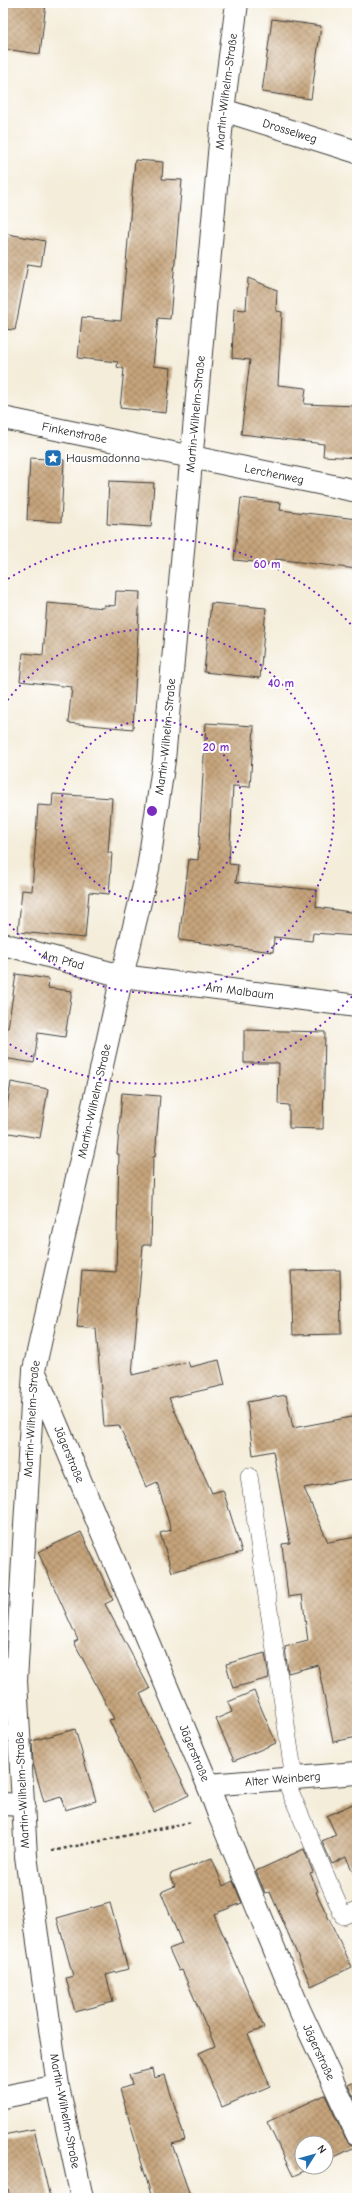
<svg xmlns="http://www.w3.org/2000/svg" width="360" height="2201" viewBox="0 0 360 2201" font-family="'Comic Neue',sans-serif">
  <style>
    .building { fill: url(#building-cross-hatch) }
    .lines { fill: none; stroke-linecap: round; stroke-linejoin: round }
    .service-casing { stroke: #3c3b38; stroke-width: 18 }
    .minor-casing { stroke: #3c3b38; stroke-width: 24 }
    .path { stroke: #3c3b38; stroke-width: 2.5; stroke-dasharray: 3 3; stroke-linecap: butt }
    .service { stroke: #fff; stroke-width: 17 }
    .minor { stroke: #fff; stroke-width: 22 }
    .ring { fill: none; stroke: #7b2cbf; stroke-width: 2; stroke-dasharray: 2 4 }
    .labels { text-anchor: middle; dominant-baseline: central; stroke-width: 4; stroke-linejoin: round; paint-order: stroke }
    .street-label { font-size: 12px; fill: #1c1c1c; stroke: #fff }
    .poi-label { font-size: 12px; fill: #1c1c1c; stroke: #fff; text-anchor: start }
    .centre { fill: #7b2cbf; stroke: #fff; stroke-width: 2 }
    .ring-label { font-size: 12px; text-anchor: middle; font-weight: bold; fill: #7b2cbf; stroke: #fff; stroke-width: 4; stroke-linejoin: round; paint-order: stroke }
  </style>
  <defs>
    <pattern id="building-cross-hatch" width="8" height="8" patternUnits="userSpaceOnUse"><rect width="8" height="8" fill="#c6a47b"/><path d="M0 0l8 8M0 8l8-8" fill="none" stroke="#a08564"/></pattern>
  </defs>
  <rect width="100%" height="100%" fill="#fff"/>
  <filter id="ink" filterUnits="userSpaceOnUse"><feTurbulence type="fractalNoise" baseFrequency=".025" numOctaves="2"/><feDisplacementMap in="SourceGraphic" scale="8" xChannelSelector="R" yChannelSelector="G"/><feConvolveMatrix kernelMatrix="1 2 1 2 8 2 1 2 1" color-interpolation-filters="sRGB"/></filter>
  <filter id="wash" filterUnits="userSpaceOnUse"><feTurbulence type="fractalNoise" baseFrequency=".012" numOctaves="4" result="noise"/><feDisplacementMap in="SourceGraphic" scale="16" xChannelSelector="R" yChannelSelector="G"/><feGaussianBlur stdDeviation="0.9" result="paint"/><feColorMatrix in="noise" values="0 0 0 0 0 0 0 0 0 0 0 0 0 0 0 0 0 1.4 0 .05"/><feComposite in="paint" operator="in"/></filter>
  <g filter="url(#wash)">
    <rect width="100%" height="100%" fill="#f4edda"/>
    <g id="blocks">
      <!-- building -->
      <path class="building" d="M3 3H46L40 54 3 49Z
        M272 19 321 26 311 99 262 92Z
        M135 160 163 162 162 179 182 180 170 319 158 318 153 366 171 368 166 413 120 408 124 369 117 367 118 362 78 358 82 317 121 321Z
        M3 233 45 241 41 266 28 264 15 330 3 329Z
        M248 278 277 290 276 311 282 312 278 385 306 388 304 404 357 406V458L323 456 324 444 241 434 250 360 232 358 234 309 246 310Z
        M30 458 64 460 61 522 27 520Z
        M109 481 154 483 151 527 107 524Z
        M241 498 281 503 280 510 357 519V569L275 559 274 564 234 560Z
        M116 591 140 592 133 729 68 723 72 687 20 681 23 653 43 655 47 603 104 608V605L115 606Z
        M211 603 266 608 260 678 204 672Z
        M206 723 254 726 250 787 233 786 229 864 238 865 236 882 317 890 316 907 357 913V936L313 933 312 941 274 937 273 952 179 940 189 859 198 860Z
        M53 794 112 798 108 853H112L109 894 89 892 85 938 18 932 22 890 32 891 38 805 52 806Z
        M16 974 49 979 48 988 72 991 65 1037 38 1033 34 1063 3 1058V1028H8Z
        M244 1030 325 1032 323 1129 289 1128V1105L278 1104 279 1063H244Z
        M11 1082 48 1089 40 1138 3 1132Z
        M122 1093 160 1096 155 1157H153L151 1245H143L132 1375 188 1362 190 1367 219 1360 225 1385 169 1398 212 1493 223 1490 242 1552 172 1572 160 1533 171 1530 157 1482 146 1487 119 1425 104 1426 96 1329 77 1327 82 1270 116 1272 119 1154H117Z
        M340 1270 341 1334 293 1335 291 1271Z
        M286 1395 293 1428 357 1416V1478L304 1488 328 1542 357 1537V1737L333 1742 318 1665 288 1673 285 1647 308 1641 302 1595 288 1597 282 1544 290 1543 273 1451 253 1455 247 1402Z
        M81 1532 113 1600 105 1604 150 1689 140 1694 189 1795 154 1812 109 1720 114 1719 74 1642 78 1640 38 1552Z
        M265 1653 269 1678 233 1688 226 1664Z
        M254 1691 276 1743 234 1761 216 1719 232 1712 228 1702Z
        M75 1729 96 1801 65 1810 61 1797 44 1802 33 1763 32 1741Z
        M357 1802V1881L346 1857 332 1864 322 1841 336 1835 327 1816Z
        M304 1849 313 1872 310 1873 318 1891 316 1892 352 1967 311 1986 270 1892 265 1893 256 1871Z
        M212 1858 223 1886 233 1881 242 1903 214 1914 264 2028 248 2034 270 2086 222 2107 199 2053 215 2046 182 1970 179 1971 169 1949 182 1944 161 1892 175 1886 170 1874Z
        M110 1903 128 1969 106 1975 113 2002 75 2012 66 1978 73 1976 57 1918Z
        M152 2069 154 2078 165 2075 185 2140 172 2144 191 2198H152L120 2089 132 2085 129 2075Z
        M357 2081V2104L348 2085Z
        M325 2095 346 2139 350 2144 357 2146 326 2161V2143H302V2167H313L293 2176 267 2122Z
        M34 2129 50 2198H10L3 2165V2135Z"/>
    </g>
  </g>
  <g filter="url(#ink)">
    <use href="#blocks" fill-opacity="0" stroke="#3c3b38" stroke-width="1"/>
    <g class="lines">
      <defs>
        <path id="service" d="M249 1476 294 1778
          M285 1779 343 1916 357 1910"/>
        <g id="minor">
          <path id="s1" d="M223 110 357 152"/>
          <path id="s2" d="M3 418 357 491"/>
          <path id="s3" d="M3 944 122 976 357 1006"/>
          <path id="s4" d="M36 1375 208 1785 219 1815 299 2009 357 2134"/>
          <path id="s5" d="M208 1785 357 1773"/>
          <path d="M3 1804 24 1805"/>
          <path d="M3 2097 58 2086"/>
          <path id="s6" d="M82 2198 58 2086 26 1856 16 1681 34 1370 122 976 148 869 164 760 223 110 237 3"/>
        </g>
      </defs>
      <!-- service casing -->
      <use href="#service" class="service-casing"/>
      <!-- minor casing -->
      <use href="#minor" class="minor-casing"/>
      <!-- path -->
      <path class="path" d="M52 1851 192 1822"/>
      <!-- service -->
      <use href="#service" class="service"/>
      <!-- minor -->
      <use href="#minor" class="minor"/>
    </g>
  </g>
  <!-- distance rings -->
  <g class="ring">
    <circle cx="152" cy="811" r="91"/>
    <path d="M4 705A182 182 0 1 1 4 917"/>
    <path d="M356 992A273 273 0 0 1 3 1040M3 582A273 273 0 0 1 356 630"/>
  </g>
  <!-- icons -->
  <defs>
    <symbol id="sight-square" viewBox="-11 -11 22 22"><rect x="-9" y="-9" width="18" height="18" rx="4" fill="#1f6fb2" stroke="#fff"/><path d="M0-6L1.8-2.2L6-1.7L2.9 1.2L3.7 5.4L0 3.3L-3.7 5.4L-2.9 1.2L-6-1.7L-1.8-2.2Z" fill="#fff"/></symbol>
  </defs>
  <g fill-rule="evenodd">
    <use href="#sight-square" x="43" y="448" width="20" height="20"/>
  </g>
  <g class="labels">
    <!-- street labels -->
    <g class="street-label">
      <text stroke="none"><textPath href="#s6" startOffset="2129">Martin-Wilhelm-Straße</textPath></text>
      <text stroke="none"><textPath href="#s1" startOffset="70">Drosselweg</textPath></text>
      <text stroke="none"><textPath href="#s6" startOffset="1805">Martin-Wilhelm-Straße</textPath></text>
      <text stroke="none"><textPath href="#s2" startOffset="73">Finkenstraße</textPath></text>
      <text stroke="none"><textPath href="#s2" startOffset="277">Lerchenweg</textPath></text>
      <text stroke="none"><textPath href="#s6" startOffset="1481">Martin-Wilhelm-Straße</textPath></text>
      <text stroke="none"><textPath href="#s3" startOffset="62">Am Pfad</textPath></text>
      <text stroke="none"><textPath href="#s3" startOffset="242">Am Malbaum</textPath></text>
      <text stroke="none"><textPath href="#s6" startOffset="1109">Martin-Wilhelm-Straße</textPath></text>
      <text stroke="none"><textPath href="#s6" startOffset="785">Martin-Wilhelm-Straße</textPath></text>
      <text stroke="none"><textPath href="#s4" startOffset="86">Jägerstraße</textPath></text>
      <text stroke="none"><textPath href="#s4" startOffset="410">Jägerstraße</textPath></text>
      <text stroke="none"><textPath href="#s5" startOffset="75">Alter Weinberg</textPath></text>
      <text transform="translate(22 1790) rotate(-93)">Martin-Wilhelm-Straße</text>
      <text stroke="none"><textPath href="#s4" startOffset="734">Jägerstraße</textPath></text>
      <text transform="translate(65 2111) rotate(79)">Martin-Wilhelm-Straße</text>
    </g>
    <!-- poi labels -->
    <g class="poi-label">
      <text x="66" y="458">Hausmadonna</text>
    </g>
  </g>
  <circle cx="152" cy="811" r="6" class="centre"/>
  <g class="ring-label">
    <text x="267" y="568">60 m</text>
    <text x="281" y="687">40 m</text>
    <text x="216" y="751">20 m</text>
  </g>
  <!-- margin -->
  <rect width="360" height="2201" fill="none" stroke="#fff" stroke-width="16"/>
  <!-- north arrow -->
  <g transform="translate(314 2155) rotate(53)"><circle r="19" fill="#ffffff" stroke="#a4a4a4"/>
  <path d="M0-3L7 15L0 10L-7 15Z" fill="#1f6fb2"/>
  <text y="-6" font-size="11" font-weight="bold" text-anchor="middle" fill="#1c1c1c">N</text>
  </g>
</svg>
